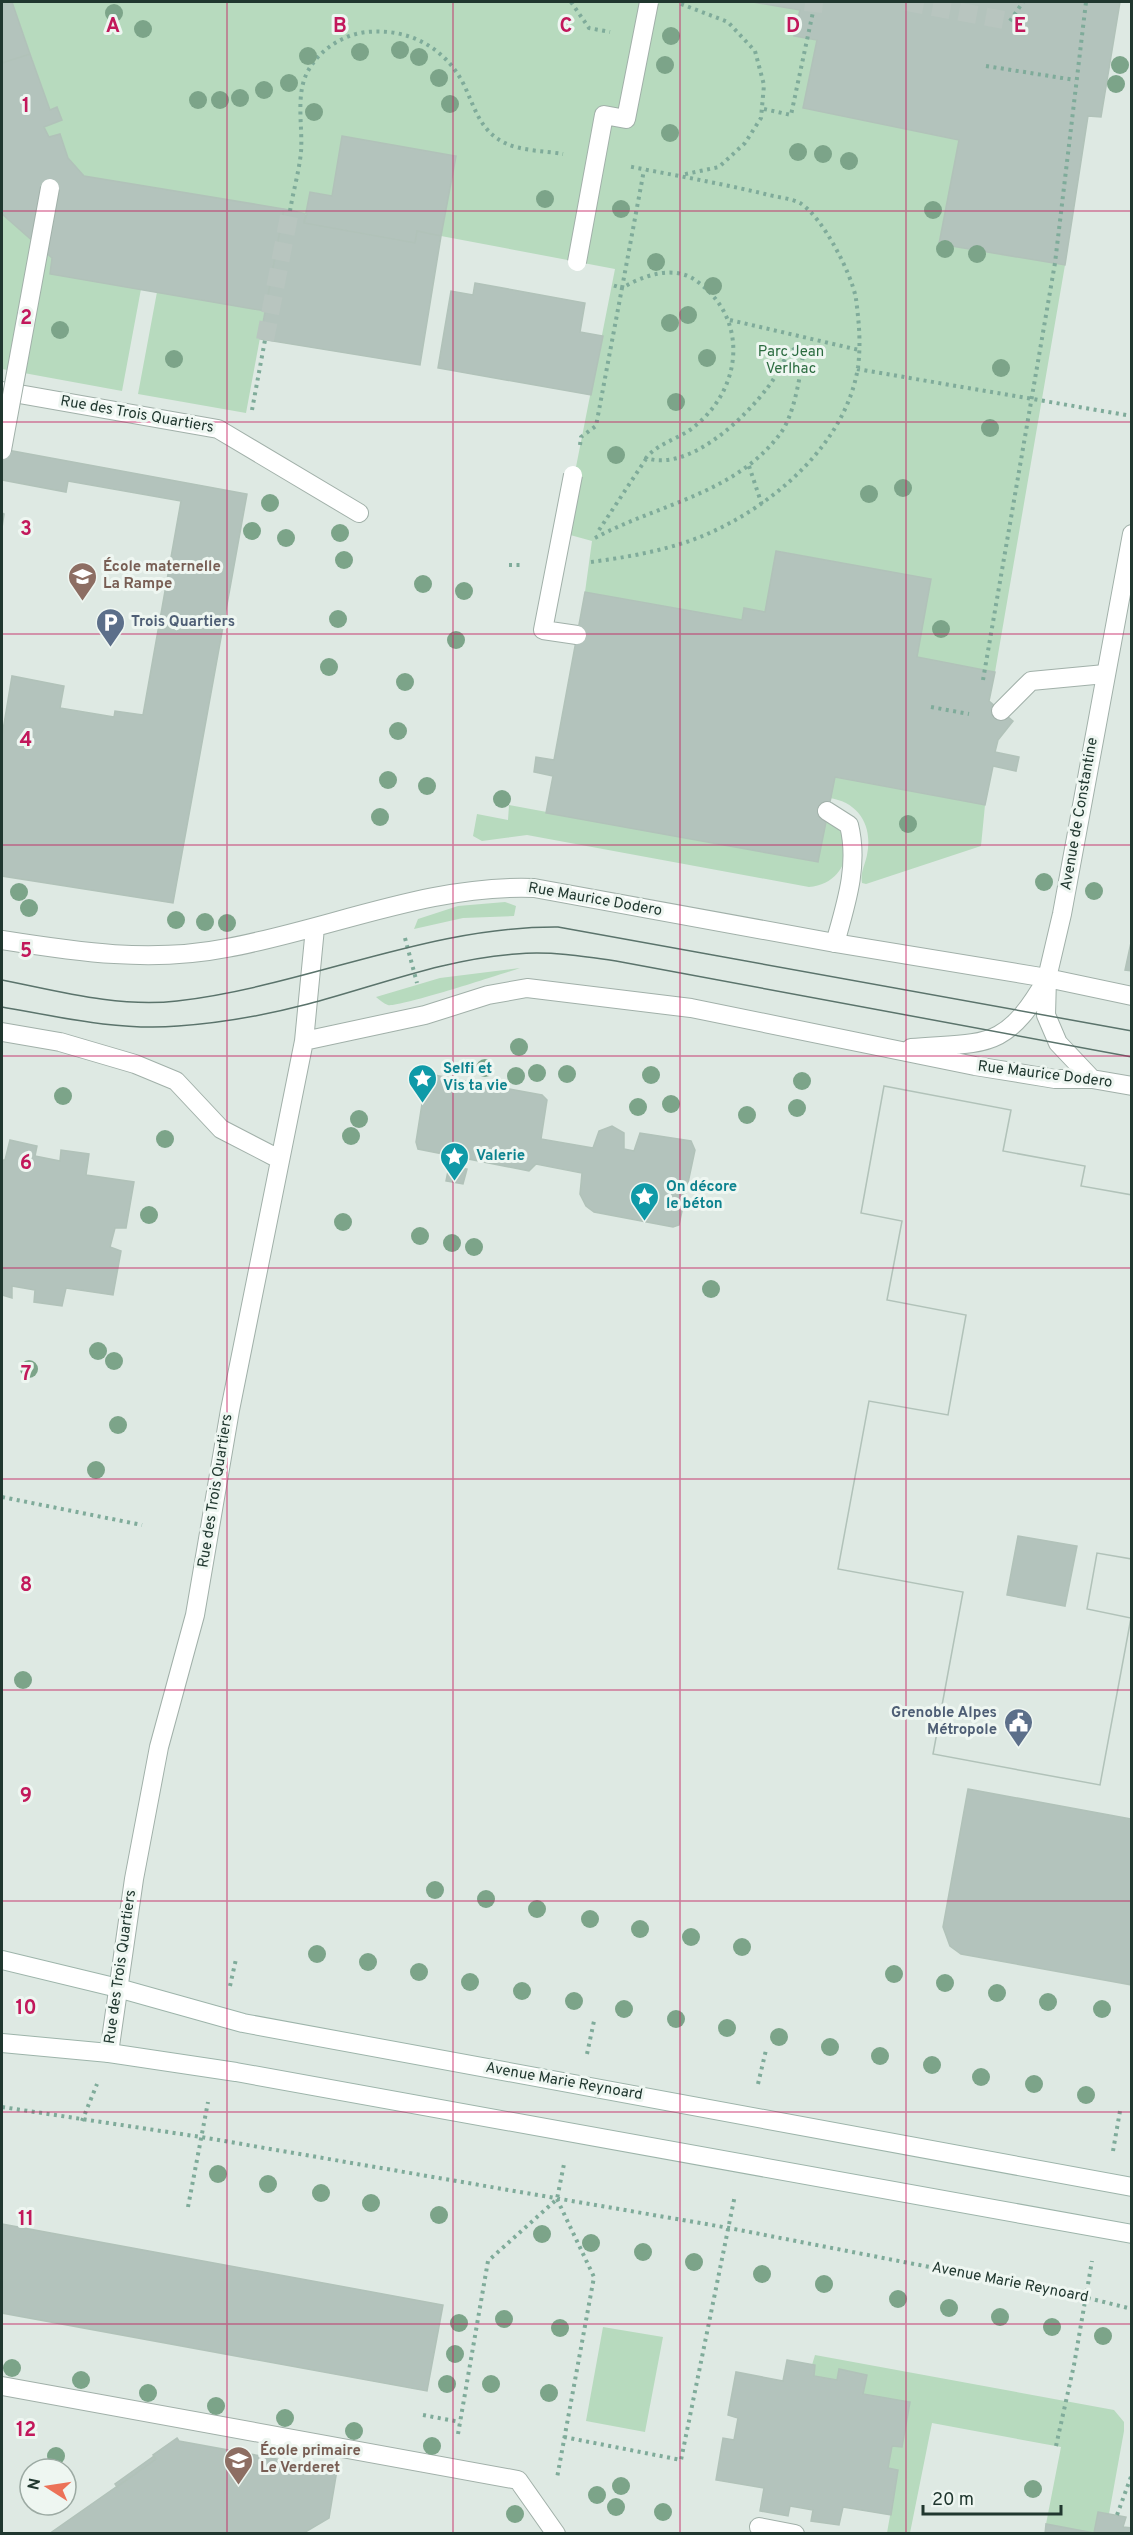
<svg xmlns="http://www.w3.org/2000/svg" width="1133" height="2535" viewBox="0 0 1133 2535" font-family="Overpass,sans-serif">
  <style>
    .green { fill: #b7dabe }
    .building { fill: #b3c3bc; stroke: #b1c2b9; stroke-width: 1.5; fill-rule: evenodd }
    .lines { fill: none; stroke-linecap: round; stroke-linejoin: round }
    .street-tunnel { stroke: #b8c5bf; stroke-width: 18; stroke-dasharray: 18 9; stroke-linecap: butt }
    .lane-casing { stroke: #a1b0a9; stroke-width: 20 }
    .street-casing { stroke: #a1b0a9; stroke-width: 20 }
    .secondary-casing { stroke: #9db4aa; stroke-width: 20 }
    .path { stroke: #7fab9a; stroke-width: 4; stroke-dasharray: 3 4.5; stroke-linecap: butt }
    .lane { stroke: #fff; stroke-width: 18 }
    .street { stroke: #fff; stroke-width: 18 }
    .secondary { stroke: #fff; stroke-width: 18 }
    .tram { stroke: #5a736b; stroke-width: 1.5 }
    .street-bridge-casing { stroke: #a1b0a9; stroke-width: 20; stroke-linecap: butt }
    .street-bridge { stroke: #fff; stroke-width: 18 }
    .tree { fill: #7ca489 }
    .grid { fill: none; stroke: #c2185b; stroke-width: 1.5; stroke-opacity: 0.55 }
    .labels { text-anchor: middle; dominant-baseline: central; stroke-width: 6; stroke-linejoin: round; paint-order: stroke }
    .park-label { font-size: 15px; fill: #2c6c40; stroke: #eef6f1 }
    .street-label { font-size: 15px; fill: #20372f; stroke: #eef6f1 }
    .education-label { font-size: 15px; font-weight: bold; fill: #785e54; stroke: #eef6f1; text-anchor: start }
    .service-label { font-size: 15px; font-weight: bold; fill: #4e5e75; stroke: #eef6f1; text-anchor: start }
    .culture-label { font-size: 15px; font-weight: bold; fill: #0d838f; stroke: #eef6f1; text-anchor: start }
    .grid-label { font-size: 20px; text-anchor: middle; font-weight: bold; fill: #c2185b; stroke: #eef6f1; stroke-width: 6; stroke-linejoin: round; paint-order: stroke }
  </style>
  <rect width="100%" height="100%" fill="#dee9e3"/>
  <!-- green -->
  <path class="green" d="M12 2H753L800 10 794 36 817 40 803 108 959 140 939 244 1065 265 995 672 917 657 930 579 777 551 765 612 744 608 742 620 585 592 592 541 563 533 615 269 441 236 456 156 342 136 332 196 311 192 307 214 84 176 49 137 44 127 62 120 57 107 50 110Z
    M2 214 52 258 141 289 122 391 2 369Z
    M157 292 265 311 246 413 138 394Z
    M835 777 985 805 981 846 866 884 862 883C860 873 865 865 867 855 873 826 859 802 829 798Z
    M509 805 817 862 825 822C858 829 852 884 809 887L527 835 482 841 473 836 477 814 508 820Z
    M505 902 516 906 514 916 463 918 414 929 418 919 458 906Z
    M520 968C502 974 397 1008 388 1005 384 1004 380 1000 376 997L440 978Z
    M603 2327 663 2337 645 2432 586 2421Z
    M815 2355 1114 2410 1124 2422V2431L1109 2514 1098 2512 1094 2533 1046 2524 1061 2447 932 2423 910 2533H887L898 2470 888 2468 892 2446 902 2447 910 2403 863 2394 866 2375 839 2369 837 2380 814 2376 815 2365H812Z"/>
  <!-- building -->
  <path class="building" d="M2 2H12L30 54 2 63Z
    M753 2H1120L1101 117 1088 116 1065 265 939 244 959 140 803 108 817 40 794 36 800 10Z
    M30 54 50 110 57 107 62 120 44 127 49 137 60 134 68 158 84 176 284 209 265 311 50 274 52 258 2 214V63Z
    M342 136 456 156 441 236 417 231 415 243 304 223 310 192 332 196Z
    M284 209 307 214 304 223 415 243 417 231 441 236 420 365 260 339Z
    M475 283 585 303 580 332 603 336 591 395 438 368 451 291 473 295Z
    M2 449 247 494 173 903 2 876Z
    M2 480 66 492 68 481 181 501 143 715 115 711 114 717 60 708 64 686 12 676 2 736V528L4 514 2 513Z
    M776 551 931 579 917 657 995 672 989 701 1013 721 998 740 995 752 1019 757 1016 771 993 766 985 805 835 777 818 862 546 813 553 776 534 772 536 757 554 760 585 592 742 620 744 608 765 612Z
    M1132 938V971L1125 970Z
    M434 1075 542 1095 547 1100 541 1139 593 1148 599 1131 612 1126 624 1133V1149L634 1151 640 1133 691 1141 695 1150 679 1225 673 1227 594 1212 586 1206 580 1194 582 1173 536 1164 529 1171 418 1149 416 1142 422 1104 427 1080Z
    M884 1086 1011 1110 1003 1151 1085 1166 1081 1186 1132 1195V1559L1097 1553 1087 1609 1131 1618 1100 1785 933 1754 963 1592 838 1569 869 1401 948 1415 966 1315 887 1300 902 1221 861 1213ZM1018 1536 1077 1546 1065 1606 1007 1595Z
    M884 1086 1011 1110 1003 1151 1085 1166 1081 1186 1132 1195V1559L1097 1553 1087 1609 1131 1618 1100 1785 933 1754 963 1592 838 1569 869 1401 948 1415 966 1315 887 1300 902 1221 861 1213Z
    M10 1140 37 1146 35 1156 60 1161 61 1150 89 1154 86 1175 134 1182 126 1228H115L110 1247 121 1251 113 1295 66 1288 62 1306 34 1302 35 1290 12 1286V1298L2 1295V1160H5Z
    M449 1166 467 1169 463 1184 446 1181Z
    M968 1789 1131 1819 1132 1814V1985L961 1954 950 1946 943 1927Z
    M2 2224 443 2305 427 2391 2 2313Z
    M787 2360 815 2365 814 2376 837 2380 839 2369 867 2375 863 2394 910 2402 902 2447 892 2446 888 2468 898 2470 891 2515 843 2507 839 2525 811 2521 813 2510 790 2506 788 2516 760 2511 764 2488 716 2480 723 2438 734 2440 738 2418 728 2415 736 2372 783 2381Z
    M177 2438 179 2441 337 2470 329 2518 302 2534H49L156 2459 153 2455Z
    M154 2456 156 2459 117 2487 115 2484Z
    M1098 2512 1126 2517 1123 2527 1132 2528V2534H1045L1046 2524 1094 2533Z"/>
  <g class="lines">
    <!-- street-tunnel -->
    <path class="street-tunnel" d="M906 2 1010 21
      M813 12 814 2
      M265 340 290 211"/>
    <defs>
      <path id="lane" d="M2 391 218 429 359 513
        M1001 711 1031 681 1105 674
        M827 811 849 825C859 865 846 904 835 943"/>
      <path id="street" d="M2 940C78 952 151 963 227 948 330 929 430 884 534 888L835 943 1047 978 1132 996
        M2 1032 60 1042 135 1064 176 1081 221 1129 279 1159
        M304 1041 425 1015 488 995 527 988 691 1008 975 1066 1055 1079H1092L1132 1086
        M911 1048C986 1042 1005 1051 1046 980
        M1092 1079 1058 1043 1046 1015 1047 978 1062 914 1132 534
        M109 2053 134 1879 159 1747 195 1615 230 1410 304 1041 315 928
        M2 2386 518 2480 556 2534
        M759 2527 795 2534"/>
      <path id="secondary" d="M2 1960 118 1988 243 2023 1132 2187
        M2 2043 109 2053 236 2072 1132 2234"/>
    </defs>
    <!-- lane casing -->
    <use href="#lane" class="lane-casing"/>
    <!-- street casing -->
    <use href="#street" class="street-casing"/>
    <!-- secondary casing -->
    <use href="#secondary" class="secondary-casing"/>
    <!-- path -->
    <path class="path" d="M571 2 589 28 610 32
      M681 4 728 22 755 51 764 85 761 118 745 143 719 167 681 175
      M1010 21 1023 2
      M986 66 1075 80
      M764 109 791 115 813 12
      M290 211C293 192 299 172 301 152 303 127 295 94 308 71 319 50 344 34 367 32 408 28 445 47 464 85 475 108 480 131 505 143 521 151 546 151 563 154
      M622 288 644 170
      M730 320 859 350
      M857 369 1132 416
      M252 410 265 340
      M580 445 581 437 596 426 622 288 612 285
      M749 466 762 505
      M599 530 646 459
      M595 538C658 504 735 494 780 434 794 416 800 377 803 355L794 349C781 360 778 375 768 387 744 419 689 472 646 458 659 442 680 439 695 426 742 388 749 320 698 282 675 264 644 275 622 288
      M591 562C629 557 669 550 705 535 773 506 846 444 858 367 861 344 859 322 856 299 852 274 822 216 800 203 790 198 775 197 765 194 719 183 673 175 627 166
      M509 565H520
      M983 680 1055 263 1086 2
      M931 707 969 714
      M405 938 417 983
      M2 1497 142 1525
      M230 1986 236 1959
      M587 2054 594 2021
      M758 2084 766 2050
      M2 2107 201 2137 729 2228 1084 2297 1132 2309
      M82 2121 97 2084
      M1113 2151 1120 2111
      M557 2199 594 2277 557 2478
      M188 2207 208 2102
      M423 2415 460 2422
      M458 2434 488 2261 557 2199 564 2164
      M564 2437 681 2460 735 2195
      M1056 2446 1074 2365 1092 2261
      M1117 2515 1132 2474"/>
    <!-- lane -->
    <use href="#lane" class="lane"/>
    <!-- street -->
    <use href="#street" class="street"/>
    <!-- secondary -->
    <use href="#secondary" class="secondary"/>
    <!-- tram -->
    <path class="tram" d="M2 980C57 991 120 1008 177 1001 306 986 427 926 558 927L1132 1031
      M2 1007C59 1017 119 1031 178 1026 221 1023 266 1015 308 1004 377 986 444 959 516 954 549 951 583 956 616 961L1132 1057"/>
    <defs>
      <path id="street-bridge" d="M577 262 604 115 626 119 649 2
        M2 450 50 188
        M573 475 543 630 577 635"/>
    </defs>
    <!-- street-bridge casing -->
    <use href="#street-bridge" class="street-bridge-casing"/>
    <!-- street-bridge -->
    <use href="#street-bridge" class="street-bridge"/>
  </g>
  <!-- trees -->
  <g class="tree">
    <circle cx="114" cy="13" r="9"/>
    <circle cx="143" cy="29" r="9"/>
    <circle cx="671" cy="36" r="9"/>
    <circle cx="400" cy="50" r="9"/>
    <circle cx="360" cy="52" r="9"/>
    <circle cx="308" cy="56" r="9"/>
    <circle cx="419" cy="57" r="9"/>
    <circle cx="665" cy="65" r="9"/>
    <circle cx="1120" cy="65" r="9"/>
    <circle cx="439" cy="78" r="9"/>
    <circle cx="289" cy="83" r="9"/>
    <circle cx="1116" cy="84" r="9"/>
    <circle cx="264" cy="90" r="9"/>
    <circle cx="240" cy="98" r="9"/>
    <circle cx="198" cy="100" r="9"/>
    <circle cx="220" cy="100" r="9"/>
    <circle cx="450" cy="104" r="9"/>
    <circle cx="314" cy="112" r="9"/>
    <circle cx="670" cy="133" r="9"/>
    <circle cx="798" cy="152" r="9"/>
    <circle cx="823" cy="154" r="9"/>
    <circle cx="849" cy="161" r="9"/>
    <circle cx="545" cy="199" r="9"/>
    <circle cx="621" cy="209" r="9"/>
    <circle cx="933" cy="210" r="9"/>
    <circle cx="945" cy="249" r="9"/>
    <circle cx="977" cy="254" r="9"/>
    <circle cx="656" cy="262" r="9"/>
    <circle cx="713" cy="286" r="9"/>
    <circle cx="688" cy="315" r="9"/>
    <circle cx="670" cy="323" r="9"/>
    <circle cx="60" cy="330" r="9"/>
    <circle cx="707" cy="358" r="9"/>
    <circle cx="174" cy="359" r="9"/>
    <circle cx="1001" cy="368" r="9"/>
    <circle cx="676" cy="402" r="9"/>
    <circle cx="990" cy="428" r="9"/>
    <circle cx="616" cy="455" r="9"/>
    <circle cx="903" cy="488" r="9"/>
    <circle cx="869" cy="494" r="9"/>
    <circle cx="270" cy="503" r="9"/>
    <circle cx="252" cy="531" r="9"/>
    <circle cx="340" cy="533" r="9"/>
    <circle cx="286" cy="538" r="9"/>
    <circle cx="344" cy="560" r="9"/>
    <circle cx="423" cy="584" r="9"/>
    <circle cx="464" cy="591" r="9"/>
    <circle cx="338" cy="619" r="9"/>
    <circle cx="941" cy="629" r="9"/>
    <circle cx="456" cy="640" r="9"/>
    <circle cx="329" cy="667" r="9"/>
    <circle cx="405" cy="682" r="9"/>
    <circle cx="398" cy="731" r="9"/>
    <circle cx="388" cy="780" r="9"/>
    <circle cx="427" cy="786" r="9"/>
    <circle cx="502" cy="799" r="9"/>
    <circle cx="380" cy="817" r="9"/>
    <circle cx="908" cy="824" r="9"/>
    <circle cx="1044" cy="882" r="9"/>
    <circle cx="1094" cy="891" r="9"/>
    <circle cx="19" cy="892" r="9"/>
    <circle cx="29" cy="908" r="9"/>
    <circle cx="176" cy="920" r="9"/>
    <circle cx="205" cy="922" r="9"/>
    <circle cx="227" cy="923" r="9"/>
    <circle cx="519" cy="1047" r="9"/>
    <circle cx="485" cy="1068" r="9"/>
    <circle cx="537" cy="1073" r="9"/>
    <circle cx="567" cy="1074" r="9"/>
    <circle cx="651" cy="1075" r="9"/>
    <circle cx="516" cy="1076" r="9"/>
    <circle cx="802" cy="1081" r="9"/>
    <circle cx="63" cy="1096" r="9"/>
    <circle cx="671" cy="1104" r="9"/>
    <circle cx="638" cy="1107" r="9"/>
    <circle cx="797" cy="1108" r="9"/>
    <circle cx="747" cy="1115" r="9"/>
    <circle cx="359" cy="1119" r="9"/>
    <circle cx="351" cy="1136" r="9"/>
    <circle cx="165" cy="1139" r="9"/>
    <circle cx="149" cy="1215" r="9"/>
    <circle cx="343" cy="1222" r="9"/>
    <circle cx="420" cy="1236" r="9"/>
    <circle cx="452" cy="1243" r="9"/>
    <circle cx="474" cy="1247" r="9"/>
    <circle cx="711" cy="1289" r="9"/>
    <circle cx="98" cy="1351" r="9"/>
    <circle cx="114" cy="1361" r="9"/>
    <circle cx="29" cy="1369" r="9"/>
    <circle cx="118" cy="1425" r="9"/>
    <circle cx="96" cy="1470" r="9"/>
    <circle cx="23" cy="1680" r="9"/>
    <circle cx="435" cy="1890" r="9"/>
    <circle cx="486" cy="1899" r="9"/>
    <circle cx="537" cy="1909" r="9"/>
    <circle cx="590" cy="1919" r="9"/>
    <circle cx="640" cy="1929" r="9"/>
    <circle cx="691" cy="1937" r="9"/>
    <circle cx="742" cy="1947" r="9"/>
    <circle cx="317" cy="1954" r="9"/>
    <circle cx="368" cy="1962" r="9"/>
    <circle cx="419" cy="1972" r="9"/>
    <circle cx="894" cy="1974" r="9"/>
    <circle cx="470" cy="1982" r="9"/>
    <circle cx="945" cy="1983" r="9"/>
    <circle cx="522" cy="1991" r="9"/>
    <circle cx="997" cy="1993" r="9"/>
    <circle cx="574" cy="2001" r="9"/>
    <circle cx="1048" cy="2002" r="9"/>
    <circle cx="624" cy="2009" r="9"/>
    <circle cx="1102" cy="2009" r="9"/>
    <circle cx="676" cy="2019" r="9"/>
    <circle cx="727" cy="2028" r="9"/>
    <circle cx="779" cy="2037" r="9"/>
    <circle cx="830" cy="2047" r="9"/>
    <circle cx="880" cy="2056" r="9"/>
    <circle cx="932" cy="2065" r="9"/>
    <circle cx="981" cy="2077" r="9"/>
    <circle cx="1034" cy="2084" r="9"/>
    <circle cx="1086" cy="2095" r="9"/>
    <circle cx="218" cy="2174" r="9"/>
    <circle cx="268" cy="2184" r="9"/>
    <circle cx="321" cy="2193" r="9"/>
    <circle cx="371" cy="2203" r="9"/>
    <circle cx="439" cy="2215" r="9"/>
    <circle cx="542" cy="2234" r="9"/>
    <circle cx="591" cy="2243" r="9"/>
    <circle cx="643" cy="2252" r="9"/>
    <circle cx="694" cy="2262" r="9"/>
    <circle cx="762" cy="2274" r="9"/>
    <circle cx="824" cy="2284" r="9"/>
    <circle cx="898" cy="2299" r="9"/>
    <circle cx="949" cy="2308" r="9"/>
    <circle cx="1000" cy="2317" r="9"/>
    <circle cx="504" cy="2319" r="9"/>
    <circle cx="459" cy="2323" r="9"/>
    <circle cx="1052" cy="2327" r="9"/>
    <circle cx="560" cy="2328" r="9"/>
    <circle cx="1103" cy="2336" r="9"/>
    <circle cx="455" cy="2354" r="9"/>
    <circle cx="12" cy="2368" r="9"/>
    <circle cx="81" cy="2380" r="9"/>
    <circle cx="447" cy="2384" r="9"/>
    <circle cx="491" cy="2384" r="9"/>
    <circle cx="148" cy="2393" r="9"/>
    <circle cx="549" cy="2393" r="9"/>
    <circle cx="216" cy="2406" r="9"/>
    <circle cx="285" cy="2418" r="9"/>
    <circle cx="354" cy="2431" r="9"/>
    <circle cx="432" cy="2446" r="9"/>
    <circle cx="56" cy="2456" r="9"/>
    <circle cx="621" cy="2486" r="9"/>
    <circle cx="1033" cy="2489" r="9"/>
    <circle cx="597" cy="2495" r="9"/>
    <circle cx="616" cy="2507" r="9"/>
    <circle cx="663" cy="2512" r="9"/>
    <circle cx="515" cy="2514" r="9"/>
  </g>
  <!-- grid -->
  <path class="grid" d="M227 2V2534M453 2V2534M680 2V2534M906 2V2534M2 211H1132M2 422H1132M2 634H1132M2 845H1132M2 1056H1132M2 1268H1132M2 1479H1132M2 1690H1132M2 1901H1132M2 2112H1132M2 2324H1132"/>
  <!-- icons -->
  <defs>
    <symbol id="school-pin" viewBox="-11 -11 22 30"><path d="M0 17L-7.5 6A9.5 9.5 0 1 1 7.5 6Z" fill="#8d6e63" stroke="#eef6f1"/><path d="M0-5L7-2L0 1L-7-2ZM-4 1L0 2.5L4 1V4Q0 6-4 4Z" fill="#fff"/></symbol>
    <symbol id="parking-pin" viewBox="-11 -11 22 30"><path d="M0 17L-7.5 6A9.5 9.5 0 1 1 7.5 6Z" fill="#5c6f8a" stroke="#eef6f1"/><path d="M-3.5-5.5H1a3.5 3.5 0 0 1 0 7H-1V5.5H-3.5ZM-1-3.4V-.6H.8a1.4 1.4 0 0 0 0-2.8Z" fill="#fff"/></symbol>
    <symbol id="sight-pin" viewBox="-11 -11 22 30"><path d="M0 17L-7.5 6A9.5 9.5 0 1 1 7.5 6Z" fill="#0f9aa8" stroke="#eef6f1"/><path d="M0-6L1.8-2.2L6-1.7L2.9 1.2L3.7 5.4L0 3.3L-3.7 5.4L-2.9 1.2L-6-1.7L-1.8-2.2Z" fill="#fff"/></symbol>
    <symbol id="civic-pin" viewBox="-11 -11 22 30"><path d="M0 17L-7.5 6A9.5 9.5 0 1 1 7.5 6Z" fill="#5c6f8a" stroke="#eef6f1"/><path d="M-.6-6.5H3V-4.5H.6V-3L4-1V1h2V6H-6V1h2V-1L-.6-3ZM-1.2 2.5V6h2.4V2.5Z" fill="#fff"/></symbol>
  </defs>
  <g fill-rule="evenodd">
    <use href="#school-pin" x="66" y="560" width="33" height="45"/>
    <use href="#parking-pin" x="94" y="606" width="33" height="45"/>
    <use href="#sight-pin" x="406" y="1062" width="33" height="45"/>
    <use href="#sight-pin" x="438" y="1140" width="33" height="45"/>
    <use href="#sight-pin" x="628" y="1180" width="33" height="45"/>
    <use href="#civic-pin" x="1002" y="1706" width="33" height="45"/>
    <use href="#school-pin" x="222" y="2444" width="33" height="45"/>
  </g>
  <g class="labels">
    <!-- park labels -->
    <g class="park-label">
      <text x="791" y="352">Parc Jean<tspan x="791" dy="17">Verlhac</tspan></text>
    </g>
    <!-- street labels -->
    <g class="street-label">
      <text transform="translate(137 415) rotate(10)">Rue des Trois Quartiers</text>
      <text transform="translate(1080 814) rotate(-80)">Avenue de Constantine</text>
      <text transform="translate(595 900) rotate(10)">Rue Maurice Dodero</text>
      <text transform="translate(1045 1075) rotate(7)">Rue Maurice Dodero</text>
      <text transform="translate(216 1491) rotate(-81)">Rue des Trois Quartiers</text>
      <text transform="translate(121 1967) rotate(-82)">Rue des Trois Quartiers</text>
      <text transform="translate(564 2082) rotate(10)">Avenue Marie Reynoard</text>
      <text transform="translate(1010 2283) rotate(11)">Avenue Marie Reynoard</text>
    </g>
    <!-- education labels -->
    <g class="education-label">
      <text x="103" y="567">École maternelle<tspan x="103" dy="17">La Rampe</tspan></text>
      <text x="260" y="2451">École primaire<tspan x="260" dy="17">Le Verderet</tspan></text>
    </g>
    <!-- service labels -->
    <g class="service-label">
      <text x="131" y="622">Trois Quartiers</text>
      <text x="997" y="1713" text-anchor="end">Grenoble Alpes<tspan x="997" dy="17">Métropole</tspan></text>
    </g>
    <!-- culture labels -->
    <g class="culture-label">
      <text x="443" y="1069">Selfi et<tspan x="443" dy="17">Vis ta vie</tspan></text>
      <text x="476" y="1156">Valerie</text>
      <text x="666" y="1187">On décore<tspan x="666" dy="17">le béton</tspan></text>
    </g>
  </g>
  <g class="grid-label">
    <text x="113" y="32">A</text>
    <text x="340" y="32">B</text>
    <text x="566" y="32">C</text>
    <text x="793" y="32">D</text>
    <text x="1020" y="32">E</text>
    <text x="26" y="112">1</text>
    <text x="26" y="324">2</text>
    <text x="26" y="535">3</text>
    <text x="26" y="746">4</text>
    <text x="26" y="957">5</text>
    <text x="26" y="1169">6</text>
    <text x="26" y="1380">7</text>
    <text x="26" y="1591">8</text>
    <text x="26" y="1802">9</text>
    <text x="26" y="2014">10</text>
    <text x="26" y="2225">11</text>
    <text x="26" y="2436">12</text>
  </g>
  <!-- border -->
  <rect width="1133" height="2535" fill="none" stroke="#20372f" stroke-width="6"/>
  <!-- north arrow -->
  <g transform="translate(48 2487) rotate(282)"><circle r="28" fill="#eef6f1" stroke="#9caaa3" stroke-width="1.5"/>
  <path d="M0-4.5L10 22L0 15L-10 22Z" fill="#ec7258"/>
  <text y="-9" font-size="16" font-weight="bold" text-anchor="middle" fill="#20372f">N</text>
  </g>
  <!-- scale -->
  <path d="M923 2505v9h138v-9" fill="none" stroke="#20372f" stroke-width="3"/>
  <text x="932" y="2505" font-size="18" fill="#20372f" stroke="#eef6f1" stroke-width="4.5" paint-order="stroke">20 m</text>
</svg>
